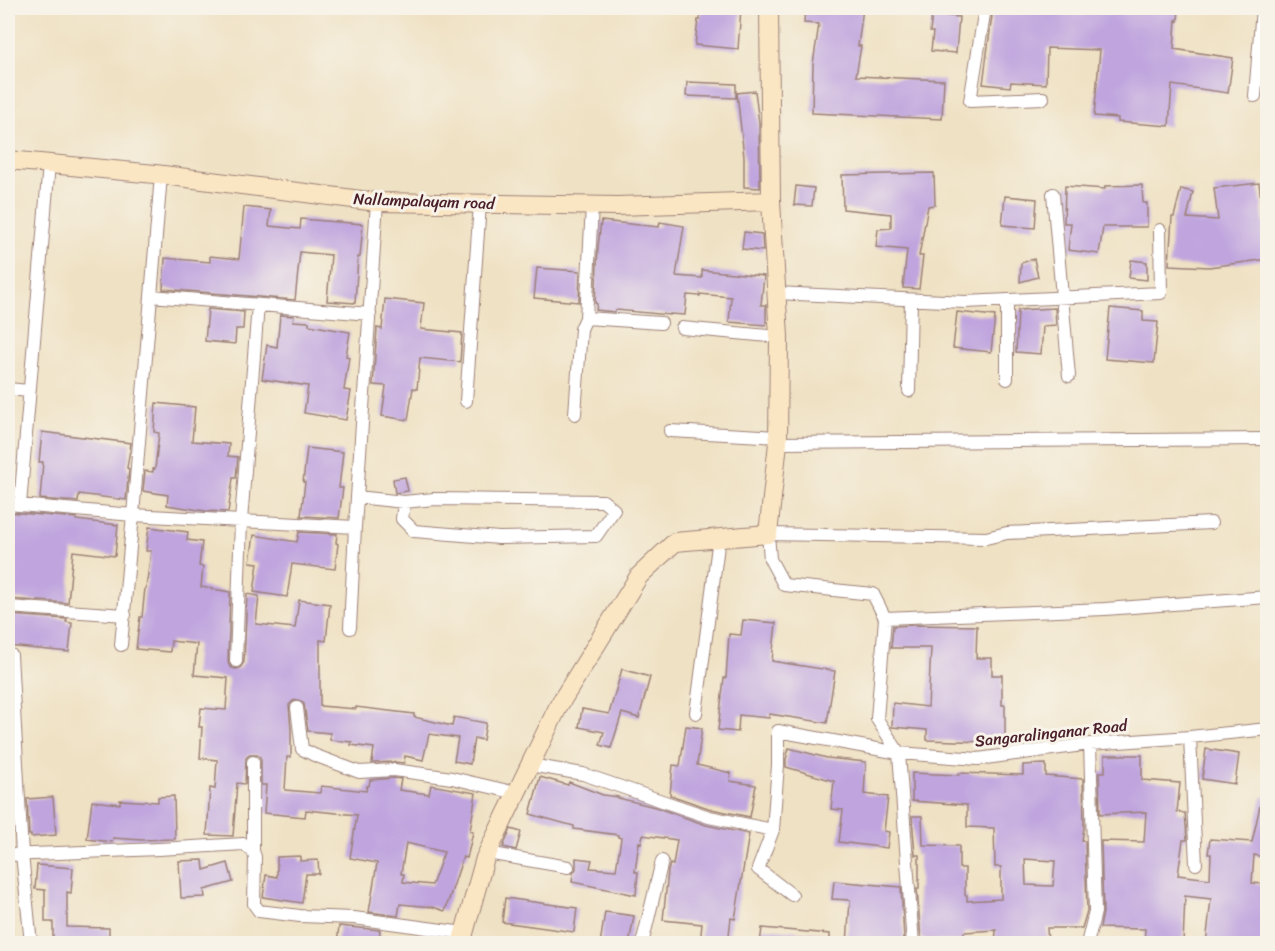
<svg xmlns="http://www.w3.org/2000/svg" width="1275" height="951" viewBox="0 0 1275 951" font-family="Sriracha,sans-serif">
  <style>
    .building { fill: #bfa4de; fill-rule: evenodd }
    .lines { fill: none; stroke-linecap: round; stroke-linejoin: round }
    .street-casing { stroke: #9c8077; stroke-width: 14 }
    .secondary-casing { stroke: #9c8077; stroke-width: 20 }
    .street { stroke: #fff; stroke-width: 12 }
    .secondary { stroke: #fbe6c4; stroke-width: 18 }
    .labels { text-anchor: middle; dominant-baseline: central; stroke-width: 6; stroke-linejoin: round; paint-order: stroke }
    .street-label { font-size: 16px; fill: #4a1f2b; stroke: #f7f3e8 }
  </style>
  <rect width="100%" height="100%" fill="#f7f3e8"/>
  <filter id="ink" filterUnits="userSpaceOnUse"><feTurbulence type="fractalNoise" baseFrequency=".0167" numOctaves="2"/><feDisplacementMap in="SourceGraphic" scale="12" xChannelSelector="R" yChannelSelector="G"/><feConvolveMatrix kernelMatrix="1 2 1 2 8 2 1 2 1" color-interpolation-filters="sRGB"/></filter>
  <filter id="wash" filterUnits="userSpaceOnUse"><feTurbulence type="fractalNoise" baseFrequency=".008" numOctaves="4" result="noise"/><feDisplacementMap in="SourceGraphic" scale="24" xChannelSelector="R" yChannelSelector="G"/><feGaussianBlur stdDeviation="1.35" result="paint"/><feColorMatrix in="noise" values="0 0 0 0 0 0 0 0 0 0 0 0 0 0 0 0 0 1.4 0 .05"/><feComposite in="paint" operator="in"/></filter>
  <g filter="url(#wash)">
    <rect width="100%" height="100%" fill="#efe1c3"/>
    <g id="blocks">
      <!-- building -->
      <path class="building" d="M701 8H741L738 49 695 45 698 20H700Z
        M805 8H863L858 46H861L856 76 944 80 942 119 812 113 813 64 819 24 804 23Z
        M993 8H1095L1094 9 1122 11V8H1179L1178 21 1176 20 1174 49 1233 58 1228 93 1172 85 1169 126 1118 122V118L1094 116 1100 50 1047 48 1046 84 1011 82 1010 87 983 84Z
        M932 14 959 17 956 53 931 51 933 32H930Z
        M687 82 736 84V98L686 96Z
        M755 91 759 123 760 188 744 187V157L737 93Z
        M934 173 935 205 928 206 919 256H923L919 289 903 288 907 250 876 247 878 229 891 228V214L843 209 842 175Z
        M1259 183 1265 236 1268 235V259L1209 267 1169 265 1172 217H1174L1181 189 1193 192 1187 218 1218 220 1214 188Z
        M1142 185 1143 203H1147V227H1103L1099 254 1068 250 1071 223H1064L1065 186 1105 189V186Z
        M796 186 814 188 812 206 794 205Z
        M1005 196 1037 199 1035 228 1002 225Z
        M244 207 271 210 269 226 300 229 301 219 363 224 360 257H358L355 303 327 301 331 255 300 252 295 300 163 289 165 258 210 262V256L239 259Z
        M601 221 659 227 660 222 684 226 676 276 702 278V270L764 276 761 305H766V325L729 322 731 297 700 294V296L687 295 685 315 670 314V315L616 310 615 312 596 310 597 304 595 303 598 247Z
        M744 232 762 234 763 251 742 249Z
        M1034 259 1038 277 1020 282 1021 263Z
        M1131 260 1147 262V280L1129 278Z
        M537 268 580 271 579 302 534 298Z
        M385 299 424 303 421 329 462 333 460 362 420 358 417 389 413 388 408 420 382 416 386 386 373 385 377 328 382 329Z
        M1055 308 1056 325 1043 326 1041 354 1016 352 1018 310Z
        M1110 308 1143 311V321L1158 322 1154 363 1105 359Z
        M208 309 244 312 243 329H236L235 344 205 341Z
        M957 312 995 316 991 352 953 348Z
        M280 315 294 316 293 321 309 322V325L350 332 346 356 349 357 344 390 351 391 346 420 304 413 308 386 262 379 267 345 277 347Z
        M156 403 195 407 192 441 229 444 228 456 238 457 236 478H233L228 512 206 511 167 505 168 495 143 491 145 471 153 472V469H155L159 433 154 432Z
        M42 432 131 443 127 468 129 469 126 500 79 494 78 502 40 499 43 462H39Z
        M307 448 343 452 339 488H343L339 518 301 516 305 482H303Z
        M405 477 408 491 395 493 393 479Z
        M8 512 77 518 76 520 118 525 115 556 73 551 68 603 8 599Z
        M149 527 188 532 187 540 202 542 199 566 203 567 201 587 230 592 228 661 229 665 232 668 236 669 240 668 244 662 247 594 259 596 256 624 295 628 299 600 330 604 326 641 320 640V706L356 709V707L414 714V717L452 726 454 717 486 723 483 740 474 738 470 764 454 761 458 738 429 734 423 760 405 756 404 763 394 762 372 763 374 748 351 745 352 742 330 740V733L308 731 304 704 301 701 297 700 293 701 289 705 291 730V757H287L285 790 320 793 321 786 366 791 367 786H369L370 780 394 778 401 779 399 790 429 794 431 785 476 793 470 831 473 832 467 858 463 857 445 911 433 907 400 904 398 916 369 912 377 863 350 858 357 815 306 810 305 817 264 813 266 785H261V761L260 757 257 755H249L246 758 245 784 237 783 233 836 207 835 210 788 215 789 217 760 200 758 202 727H199L201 708 226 710 228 678 194 675 197 644 171 641 170 652 136 649 140 617H142L145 588H146L151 551H146ZM406 843 444 852 432 885 403 882 404 874H401Z
        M299 532 337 534 336 543 338 544 335 569 292 564 287 597 254 592 258 563 250 562 254 535 297 542Z
        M10 615 67 619 66 622 72 623 69 652 8 646Z
        M743 620 776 623 772 661 835 671 827 723 769 714V718L739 715 738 732 718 730 724 678H726L729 634 741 635Z
        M916 625 977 626 976 658H992V675H1002V705H1005V746H985V742L927 740V730L892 727 893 703 928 707 931 648H891L893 626Z
        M622 669 650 677 639 718 622 713 611 748 600 745 604 732 579 727 582 709 609 714Z
        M686 726 702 728 697 765 731 773 730 781 756 785 750 817 711 809 670 795 673 765 680 766Z
        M789 748 827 758 866 762 864 794 888 797 884 831 889 832 887 848 839 842 843 810 831 809 834 781 786 767V759Z
        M1206 749 1239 754 1235 784 1202 779Z
        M1105 755H1142V780L1180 783 1177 812 1185 813 1187 840H1183L1178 875 1210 879 1211 854H1208L1210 839 1252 842 1262 797H1268V858L1254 855 1252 883 1263 884 1262 903 1268 904V944H1206L1211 899 1185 896 1183 944H1144L1145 929 1100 928 1103 912 1101 841 1144 842 1146 812 1100 814 1099 772H1105Z
        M1046 764V776L1083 779 1084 827 1082 841H1085L1087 911 1082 928H1047L1048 944H995L996 930 964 932 963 942 921 939 917 889H919V855H915L912 816H922L923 845 959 846V868H965V895H967V901L1001 899V867H995L994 828 967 827V805L912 801V773L959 775V773L1023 775V765ZM1025 859 1055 861 1053 886 1026 885Z
        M540 777 568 785 569 782 603 795 618 797V798L655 807 706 825 749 834 735 919 731 918 728 944H700L702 924 663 920 668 871 670 864 673 865 677 840 643 835 641 843 639 842 635 872H638L636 895 572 882 573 873 576 869V858L592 860 590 868 616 870 621 838 618 837V835L574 829V826L530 814Z
        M174 796 175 839 142 840 113 838 112 842 87 839 92 801 120 804V800L158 802V797Z
        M53 797 56 835 31 837V835H29L27 799Z
        M511 829 521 832 516 850 503 847Z
        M300 856V861L318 860 319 874H306L302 903 263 897 266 875 277 877V857Z
        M203 860 204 870 228 863 233 882 204 890 205 897 181 898 179 861Z
        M37 865 73 868 71 893 67 892V927L109 928V944H53V922H45V890L35 889Z
        M834 881 901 887 904 938H903L902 944H847L850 900 832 899Z
        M505 898 577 908 574 932 502 922Z
        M605 912 634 916 629 944H600Z
        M339 926 380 930 379 944H337Z
        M762 928 830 934V944H760Z"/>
    </g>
  </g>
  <g filter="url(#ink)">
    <use href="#blocks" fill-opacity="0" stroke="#9c8077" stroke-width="1.5"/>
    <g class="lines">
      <defs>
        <path id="street" d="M985 8 970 101 1043 98
          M1255 96 1262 8
          M1053 194 1069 376
          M776 293 965 302 1161 293 1160 230
          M151 296 370 314
          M1007 300V379
          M586 318 661 323
          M682 328 779 337
          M8 389 29 391
          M909 391 911 300
          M466 401 480 204
          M575 414 581 329 586 318 592 206
          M670 431 778 437
          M778 443 1268 439
          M357 497 404 502 434 499 603 501 614 510 596 536 499 538 414 531 402 519 404 502
          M8 504 133 515 161 175
          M20 505 49 164
          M1211 523 1007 533 986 538 768 534 770 559 784 585 873 594 885 618 877 719 899 753 978 759 1090 744 1190 737 1268 729
          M8 607 125 615
          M885 618 1105 609 1268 597
          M350 628 355 527 377 202
          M121 645 133 515 241 521 258 305
          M11 655 22 854 31 944
          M236 661 241 521 355 527
          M297 708 302 749 314 755 359 772 394 770 452 778 516 793
          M696 713 719 538
          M1190 737 1196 864
          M253 762V851
          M530 765 583 774 709 817 773 830
          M487 853 568 867
          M8 855 159 849 244 844 253 851 255 857 254 904 259 911 300 916 354 918 464 933
          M792 895 758 869 773 830 778 765V731L899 753 913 944
          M642 944 662 861
          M1087 944 1095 912 1090 744"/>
        <path id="secondary" d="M8 160 155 174 377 202 617 206 771 201
          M461 944 485 858 559 705 639 576 675 542 768 534 778 443 779 337 771 201 769 8"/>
      </defs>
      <!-- street casing -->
      <use href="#street" class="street-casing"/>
      <!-- secondary casing -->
      <use href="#secondary" class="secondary-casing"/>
      <!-- street -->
      <use href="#street" class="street"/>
      <!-- secondary -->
      <use href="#secondary" class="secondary"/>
    </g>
  </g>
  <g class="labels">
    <!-- street labels -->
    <g class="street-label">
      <text transform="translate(424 201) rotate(2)">Nallampalayam road</text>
      <text transform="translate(1051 733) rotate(-6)">Sangaralinganar Road</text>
    </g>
  </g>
  <!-- margin -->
  <rect width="1275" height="951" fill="none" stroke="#f7f3e8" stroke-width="30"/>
</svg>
